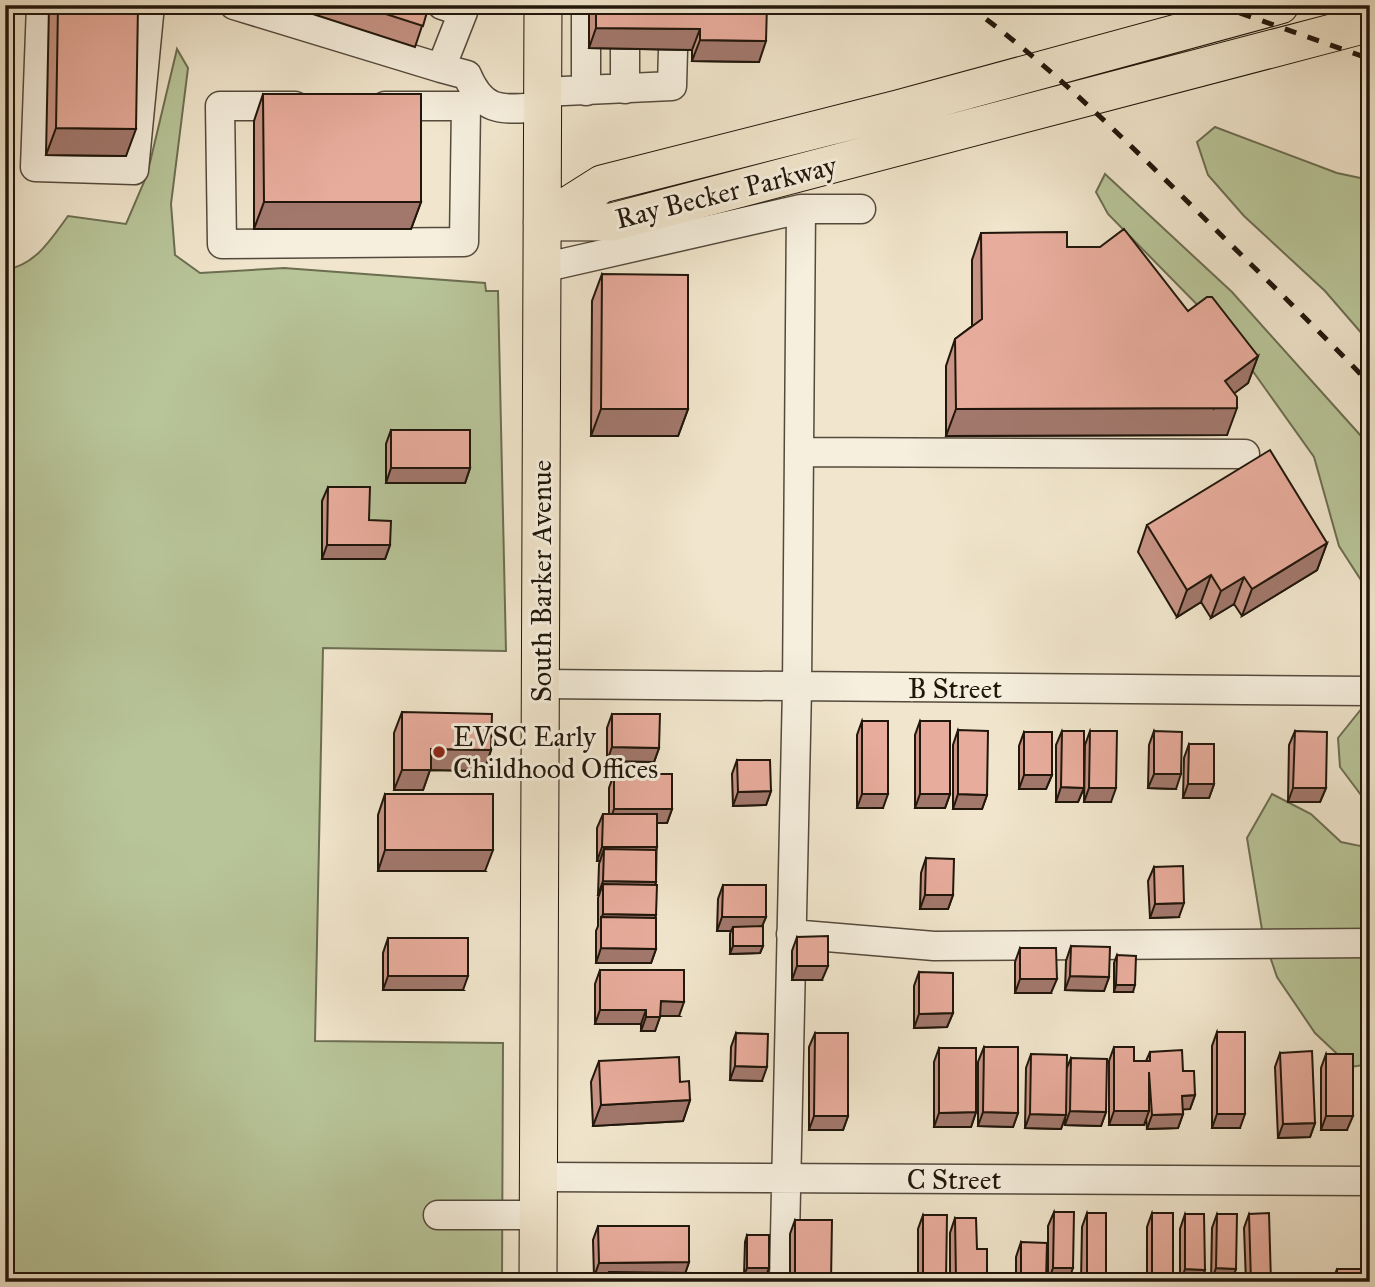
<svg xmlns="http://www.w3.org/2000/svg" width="1375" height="1287" viewBox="0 0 1375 1287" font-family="'IM FELL Great Primer',serif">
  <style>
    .green { fill: #b8c599; stroke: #6c6e52; stroke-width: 2 }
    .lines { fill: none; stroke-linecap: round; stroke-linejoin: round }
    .minor-casing { stroke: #544a3c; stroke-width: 31 }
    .major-casing { stroke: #20160b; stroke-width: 39 }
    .minor { stroke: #f6efde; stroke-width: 28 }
    .major { stroke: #f1e6cd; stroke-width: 37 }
    .rail { stroke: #20160b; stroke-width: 5; stroke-dasharray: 12 12; stroke-linecap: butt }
    .wall { fill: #c89486; stroke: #20160b; stroke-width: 2 }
    .shaded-wall { fill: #a2786d; stroke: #20160b; stroke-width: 2 }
    .building { fill: #e8ac9c; stroke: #20160b; stroke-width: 2 }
    .poi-dot { fill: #8f2418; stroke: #f6efde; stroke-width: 2.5 }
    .labels { text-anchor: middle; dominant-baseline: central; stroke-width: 6; stroke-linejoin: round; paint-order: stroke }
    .street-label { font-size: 28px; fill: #20160b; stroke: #f6efde }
    .poi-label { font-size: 28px; fill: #20160b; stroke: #f6efde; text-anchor: start }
  </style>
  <rect width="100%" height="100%" fill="#f1e6cd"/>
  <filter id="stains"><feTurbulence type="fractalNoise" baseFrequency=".00286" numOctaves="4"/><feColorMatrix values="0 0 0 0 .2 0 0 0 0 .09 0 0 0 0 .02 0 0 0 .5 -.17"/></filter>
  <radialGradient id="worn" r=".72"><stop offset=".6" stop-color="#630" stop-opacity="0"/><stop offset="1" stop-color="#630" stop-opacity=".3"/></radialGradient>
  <!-- green -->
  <path class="green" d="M177 49 188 68 171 204 175 255 200 273 284 268 485 283 486 291H498L506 651 323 648 315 1041 503 1043 502 1282H5V270C36 265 51 239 68 216L126 224 147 175Z
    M1215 127 1337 173 1370 180V343L1325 291 1244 216 1208 175 1197 142Z
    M1105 174 1232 292 1370 446V594L1339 546 1314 457 1227 335 1108 214 1096 192Z
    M1370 698V807L1340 767 1338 738Z
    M1272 794 1311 814 1341 842 1360 846 1370 835V1064L1351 1067 1315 1033 1277 977 1263 936 1247 838Z"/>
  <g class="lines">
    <defs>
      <path id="minor" d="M41 5 35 167 134 170 150 5
        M234 5 441 68 463 12 442 5
        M441 68 467 75C484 115 504 109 542 107
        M625 89V49
        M586 91V5
        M542 92 672 86 673 50
        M295 106H220L222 244 464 242 466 106 476 95
        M385 106H466
        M542 268 801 209H861
        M800 452 1245 454
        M540 684 1370 691
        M791 934 934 946 1370 943
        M538 1177 1370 1181
        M438 1215H538
        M784 1282 797 688 801 209"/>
      <path id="major" d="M542 222H612L1370 23
        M542 222 602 184 898 109 1280 5
        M538 1282 543 5"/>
    </defs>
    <!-- minor casing -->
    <use href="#minor" class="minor-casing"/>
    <!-- major casing -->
    <use href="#major" class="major-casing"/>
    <!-- minor -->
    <use href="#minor" class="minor"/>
    <!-- major -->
    <use href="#major" class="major"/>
    <!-- rail -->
    <path class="rail" d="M967 5C1049 64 1122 137 1193 207 1252 266 1312 323 1370 384
      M1217 5 1370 59"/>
  </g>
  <!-- wall -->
  <path class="wall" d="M49 5H138L126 156 46 155Z
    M285 5H429L415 47Z
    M589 5H767L759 62 692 61V50L589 48Z
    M263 94 421 202 411 229H254V121Z
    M981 233 1067 247 1188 311 1258 356 1248 383 1234 393 1227 435 946 436V366L955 339 972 326V260Z
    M602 274 688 409 678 436H591L592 301Z
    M391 430 470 468 465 483H386V444Z
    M328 487 369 520 390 545 385 559H322V501Z
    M1147 525 1327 543 1317 570 1242 616 1234 604 1211 618 1201 602 1177 617 1138 552Z
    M402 712 491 750 484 771 430 770 423 790H394V733Z
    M612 714 659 748 654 762 607 761V728Z
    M862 721 883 808H857V735Z
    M920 721 950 794 945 808H915V735Z
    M958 730 987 795 982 809H953V745Z
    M1062 731 1084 788 1078 802H1056V745Z
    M1090 731 1111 802H1084L1085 745Z
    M1154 731 1176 789 1148 788 1149 745Z
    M1295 731 1326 788 1320 802H1288L1289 745Z
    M1024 732 1052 775 1046 789H1019V746Z
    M1189 744 1214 784 1209 798H1183L1184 758Z
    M737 760 771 791 766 805 733 806 732 774Z
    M614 774 672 809 667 823H657L656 882 655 885 656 949 651 963H596V931L598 926V898L599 895H598L599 864 600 861H597V828L603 814H609V788Z
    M385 794 485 871H378V815Z
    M926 858 953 895 948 909H920L921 873Z
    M1154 867 1179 917 1150 918 1148 881Z
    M723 885 766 917 762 926 763 946 760 953 730 954V934L731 931H717L718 899Z
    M797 937 822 980H792V951Z
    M388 938 463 990H383V953Z
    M1071 946 1109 977 1104 991 1065 990 1066 961Z
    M1020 948 1051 993H1015V962Z
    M1117 955 1133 992H1114V963Z
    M600 970 679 1016H660L655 1031H641V1024H595V984Z
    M919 972 953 1013 947 1027 914 1028V986Z
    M1217 1032 1240 1128H1212V1046Z
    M736 1033 762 1081 730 1080 731 1047Z
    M815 1033 848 1116 843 1130H809V1047Z
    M984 1047 1018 1113 1013 1127 978 1126V1062Z
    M1114 1047 1134 1061H1146L1150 1052 1183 1071 1195 1095 1190 1109H1183V1114L1178 1128 1147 1129 1146 1118 1144 1125H1109V1061Z
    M939 1048 976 1112 971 1127H934V1062Z
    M1280 1053 1315 1123 1310 1137 1278 1138 1275 1067Z
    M1031 1054 1066 1070 1071 1058 1106 1112 1101 1126 1065 1125V1117L1061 1129 1025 1128 1026 1068Z
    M1326 1054 1347 1130H1321V1068Z
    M599 1061 680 1082 690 1100 683 1121 593 1126 591 1082Z
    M1054 1212 1068 1282H1048V1226Z
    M1087 1213 1106 1278 1105 1282H1081L1082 1227Z
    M1152 1213 1171 1282H1147V1227Z
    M1185 1214 1205 1270 1200 1282H1180V1229Z
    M1217 1214 1236 1269 1231 1282H1211L1212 1228Z
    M1249 1214 1271 1282H1246L1244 1228Z
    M923 1215 946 1282H918V1229Z
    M955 1218 977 1249 985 1282H950V1233Z
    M795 1220 831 1281 833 1277 856 1282H790V1234Z
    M598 1226 689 1262 685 1273 691 1282H606L608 1277H594L593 1240Z
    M747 1235 769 1268 766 1276 744 1275 745 1242Z
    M1021 1242 1046 1282H1016V1257Z
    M1337 1269 1370 1282H1332Z"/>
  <!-- shaded-wall -->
  <path class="shaded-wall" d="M596 28 700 29 692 50 589 48Z
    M700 40 766 41 759 62 692 61Z
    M56 128 136 129 126 156 46 155Z
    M264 202H421L411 229H254Z
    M1258 356 1248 383 1215 408 1225 381Z
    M1237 408 1227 435 946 436 956 409Z
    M601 409H688L678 436H591Z
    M391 468H470L465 483H386Z
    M1327 543 1317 570 1242 616 1252 589Z
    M327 545H390L385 559H322Z
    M1211 575 1201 602 1177 617 1187 590Z
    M1244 577 1234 604 1211 618 1221 591Z
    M612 747 659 748 654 762 607 761Z
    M431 749 491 750 484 771 430 770 423 790H394L402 770Z
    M1154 774H1181L1176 789 1148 788Z
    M1024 775H1052L1046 789H1019Z
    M1188 784H1214L1209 798H1183Z
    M1061 787 1084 788 1078 802H1056Z
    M1089 788H1116L1111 802H1084Z
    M1293 788H1326L1320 802H1288Z
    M771 791 766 805 733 806 738 792Z
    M862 794H888L883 808H857Z
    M920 794H950L945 808H915Z
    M958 794 987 795 982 809H953Z
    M614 809H672L667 823H609Z
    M602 847H657L652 861 604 849 600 861H597Z
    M385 850H493L485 871H378Z
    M603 881 656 882 651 896 603 884 599 895H598Z
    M925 895H953L948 909H920Z
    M1184 903 1179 917 1150 918 1155 904Z
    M603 914 656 915 651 929 601 919Z
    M722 917H766L760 931 733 927 731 931H717Z
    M733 946H763L760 953 730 954Z
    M601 948 656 949 651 963H596Z
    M797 966H828L822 980H792Z
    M388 976H468L463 990H383Z
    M1070 976 1109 977 1104 991 1065 990Z
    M1020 979H1057L1051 993H1015Z
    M1116 985H1135L1133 992H1114Z
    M661 1001 684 1002 679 1016H655Z
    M600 1010H646L641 1024H595Z
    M953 1013 947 1027 914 1028 919 1014Z
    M646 1017H660L655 1031H641Z
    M735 1066 767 1067 762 1081 730 1080Z
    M1195 1095 1190 1109 1177 1110 1182 1096Z
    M690 1100 683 1121 593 1126 601 1105Z
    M1070 1111 1106 1112 1101 1126 1065 1125Z
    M1114 1111H1149L1144 1125H1109Z
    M976 1112 971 1127H934L939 1113Z
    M983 1112 1018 1113 1013 1127 978 1126Z
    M1030 1114 1066 1115 1061 1129 1025 1128Z
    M1183 1114 1178 1128 1147 1129 1152 1115Z
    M1217 1114H1245L1240 1128H1212Z
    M814 1116H848L843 1130H809Z
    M1326 1116H1353L1347 1130H1321Z
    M1315 1123 1310 1137 1278 1138 1283 1124Z
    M689 1262 684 1277 609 1272 608 1277H594L599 1263Z
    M747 1268H769L766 1276 744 1275Z
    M1053 1268H1073L1068 1282H1048Z
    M1216 1268 1236 1269 1231 1282H1211Z
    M1185 1269 1205 1270 1200 1282H1181Z
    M1152 1276H1173L1171 1282H1150Z
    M987 1278 985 1282H955L956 1279Z
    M1087 1278H1106L1105 1282H1085Z"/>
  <!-- building -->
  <path class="building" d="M58 5H138L136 129 56 128Z
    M358 5H429L423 26Z
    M596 5H767L766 41 700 40V29L596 28Z
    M263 94H421V202H264Z
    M1124 229 1188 311 1207 297H1212L1258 356 1225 381 1237 397V408L956 409 955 339 982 319 981 233 1067 232V247H1100Z
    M602 274 688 275V409H601Z
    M391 430H470V468H391Z
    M1270 450 1327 543 1252 589 1244 577 1221 591 1211 575 1187 590 1147 525Z
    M328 487H370L369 520 391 521 390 545H327Z
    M402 712 492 714 491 750 431 749V770H402Z
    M612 714H660L659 748 612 747Z
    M862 721H888V794H862Z
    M920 721H950V794H920Z
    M958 730 988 731 987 795 958 794Z
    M1062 731H1084V788L1061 787Z
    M1090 731H1117L1116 788H1089Z
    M1154 731 1182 732 1181 774H1154Z
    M1295 731 1327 732 1326 788H1293Z
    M1024 732H1052V775H1024Z
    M1189 744H1214V784H1188Z
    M737 760H770L771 791 738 792Z
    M614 774H672V809H614Z
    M385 794H493V850H385Z
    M603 814H657V847H602Z
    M604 849 656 850V882L603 881Z
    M926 858 954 859 953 895H925Z
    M1183 866 1184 903 1155 904 1154 867Z
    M603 884 657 885 656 915 603 914Z
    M723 885H766V917H722Z
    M601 917 656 918V949L601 948Z
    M763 926V946H733V927Z
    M828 936V966H797V937Z
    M388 938H468V976H388Z
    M1071 946 1110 947 1109 977 1070 976Z
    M1020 948H1056L1057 979H1020Z
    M1117 955 1136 956 1135 985H1116Z
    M600 970H684V1002L661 1001 660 1017H646V1010H600Z
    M919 972 953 973V1013L919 1014Z
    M1217 1032H1245V1114H1217Z
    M736 1033 768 1034 767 1067 735 1066Z
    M815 1033H848V1116H814Z
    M984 1047H1018V1113L983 1112Z
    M1114 1047H1134V1061H1150V1052L1182 1050 1183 1071H1194L1195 1095 1182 1096 1183 1114 1152 1115 1149 1072V1111H1114Z
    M939 1048H976V1112L939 1113Z
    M1312 1051 1315 1123 1283 1124 1280 1053Z
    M1031 1054 1067 1055 1066 1115 1030 1114Z
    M1326 1054H1353V1116H1326Z
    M679 1057 680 1082 689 1081 690 1100 601 1105 599 1061Z
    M1071 1058 1107 1059 1106 1112 1070 1111Z
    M1054 1212H1074L1073 1268H1053Z
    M1087 1213H1106V1278H1087Z
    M1152 1213H1173V1276H1152Z
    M1269 1213 1271 1282H1251L1249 1214Z
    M1185 1214H1204L1205 1270 1185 1269Z
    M1217 1214H1237L1236 1269 1216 1268Z
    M923 1215H947L946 1282H923Z
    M955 1218H976L977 1249H987V1278L956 1279Z
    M795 1220H832L831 1282H795Z
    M598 1226H689V1262L599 1263Z
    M747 1235H769V1268H747Z
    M1021 1242 1047 1243 1046 1282H1021Z
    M1337 1269H1370V1282H1337Z
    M609 1272 692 1273 691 1282H609Z
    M833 1277H856V1282H833Z"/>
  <!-- markers -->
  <circle class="poi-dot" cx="439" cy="752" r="7"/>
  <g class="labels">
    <!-- street labels -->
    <g class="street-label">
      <text transform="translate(726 192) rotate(-14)">Ray Becker Parkway</text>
      <text transform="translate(541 581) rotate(-90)">South Barker Avenue</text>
      <text x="955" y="688">B Street</text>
      <text x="954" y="1179">C Street</text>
    </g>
    <!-- poi labels -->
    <g class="poi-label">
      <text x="453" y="736">EVSC Early<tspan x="453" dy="32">Childhood Offices</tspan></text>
    </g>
  </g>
  <!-- margin -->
  <rect width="1375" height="1287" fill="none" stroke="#f1e6cd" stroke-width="28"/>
  <rect x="7" y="7" width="1361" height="1273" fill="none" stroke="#20160b" stroke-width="3.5"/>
  <rect x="14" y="14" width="1347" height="1259" fill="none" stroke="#20160b" stroke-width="2"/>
  <rect width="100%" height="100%" filter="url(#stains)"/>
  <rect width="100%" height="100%" fill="url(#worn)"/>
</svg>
